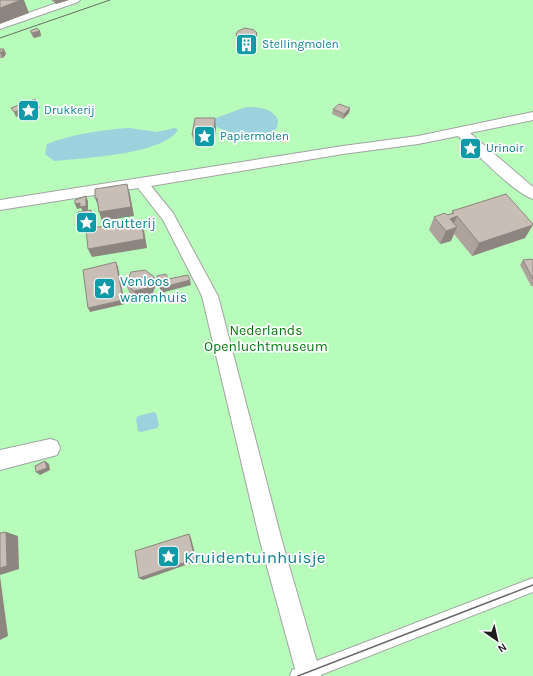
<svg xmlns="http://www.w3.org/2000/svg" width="533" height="676" viewBox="0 0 533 676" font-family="Karla,sans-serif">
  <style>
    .park { fill: #b7fcba }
    .water { fill: #9cd1de }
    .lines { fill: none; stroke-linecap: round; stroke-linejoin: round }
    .service-casing { stroke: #a2a2a2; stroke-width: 2 }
    .pedestrian-casing { stroke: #a2a2a2; stroke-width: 2 }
    .service { fill: #fff; fill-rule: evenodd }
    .pedestrian { fill: #fff; fill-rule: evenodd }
    .tram-far1 { stroke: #696969; stroke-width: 1 }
    .tram { stroke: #696969; stroke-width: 1.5 }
    .wall { fill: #ada39c }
    .shaded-wall { fill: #8d857f }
    .building { fill: #c9beb5; stroke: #8d857f }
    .labels { text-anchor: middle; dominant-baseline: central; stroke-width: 3.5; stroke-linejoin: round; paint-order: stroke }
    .far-culture-label { font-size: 12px; fill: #0d838f; stroke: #fff; text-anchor: start }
    .culture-label { font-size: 14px; fill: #0d838f; stroke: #fff; text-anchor: start }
    .park-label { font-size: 14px; fill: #067b0b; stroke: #fff }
    .near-culture-label { font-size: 17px; fill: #0d838f; stroke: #fff; text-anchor: start }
  </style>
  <rect width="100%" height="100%" fill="#ede8df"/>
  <!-- park -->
  <path class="park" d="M0 0H533V676H0Z"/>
  <!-- water -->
  <path class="water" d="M246 107C258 107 273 108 278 120 278 154 219 129 205 122Z
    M129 128 157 132 175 128 178 130C162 155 82 158 54 161L45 154 47 144C73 134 101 130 129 128Z
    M154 412 156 413 159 425 157 428 141 432 138 431 136 419 138 416Z"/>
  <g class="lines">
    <defs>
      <path id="service" d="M533 578V592L318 676H290L292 670 298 668Z"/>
      <path id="pedestrian" d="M65 0H80L78 2 0 29V23Z
        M533 112V120L470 133 533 187V199C515 194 474 151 458 136L418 144 343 154 151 186 173 213 218 296 282 541 321 676H297L260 541 202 296 163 220 138 188 0 210V200L343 146 418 136Z
        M50 439 57 441 60 448 57 455 0 470V450Z"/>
    </defs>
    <!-- service casing -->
    <use href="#service" class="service-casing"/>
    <!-- pedestrian casing -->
    <use href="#pedestrian" class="pedestrian-casing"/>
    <!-- service -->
    <use href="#service" class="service"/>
    <!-- pedestrian -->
    <use href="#pedestrian" class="pedestrian"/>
    <!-- tram-far1 -->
    <path class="tram-far1" d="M0 38 110 0"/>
    <!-- tram -->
    <path class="tram" d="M298 676 533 585"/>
  </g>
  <!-- wall -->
  <path class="wall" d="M51 0H69L56 4Z
    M30 31H40L41 36 34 38 32 36Z
    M236 34 257 43 256 45 252 48 246 49 237 46 236 44Z
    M0 49 6 54 3 58H0Z
    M350 108 349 113 343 119 332 114 333 109Z
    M216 128 214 145H194L192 135Z
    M470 141 476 145 473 152 467 147Z
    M452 211 525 238 472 256 454 234 451 241 440 244 429 230 434 217 447 215 451 214Z
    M523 260H533V286H531L520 265Z
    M154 277 156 285 151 297 138 300 129 292 126 284Z"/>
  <!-- shaded-wall -->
  <path class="shaded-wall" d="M21 0H24L29 13 0 24V8Z
    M54 0H69L56 4Z
    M40 31 41 36 34 38 32 33Z
    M257 33V43L256 45 252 48 246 49V39Z
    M4 49 6 54 3 58 1 53Z
    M38 103 40 108 16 117 14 112Z
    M350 108 349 113 343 119 344 114Z
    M215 118 216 128 214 145 213 136Z
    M127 184 130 194 134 216 102 221 99 212Z
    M86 196 88 201V211L83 212 81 208 77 209 75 204Z
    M95 198H97L99 208Z
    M91 210 93 215 95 229 81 231 79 226Z
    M457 216 451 230 457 227 451 241 440 244 446 231 450 219Z
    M141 220 144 230 147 248 92 257 88 249Z
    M533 225 525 238 472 256 479 243Z
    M116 262 118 267 125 304 90 312 88 308Z
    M154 277 156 285 151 297 138 300 134 291Z
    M190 280 191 285 161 293 160 288Z
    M45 461 49 464 50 470 40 475 36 472Z
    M6 532 18 536 19 569 0 575V568Z
    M189 534 191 538 197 561 143 580 139 578Z
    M0 576 8 636 0 640Z"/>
  <!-- building -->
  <path class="building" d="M0 0H21L0 8Z
    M37 28 40 31 32 33 30 31Z
    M245 28 254 30 257 33 256 36 252 38 246 39 237 36 236 34 238 31Z
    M0 49H4L1 53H0Z
    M35 99 38 103 14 112 11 108Z
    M339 104 350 108 344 114 333 109Z
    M195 118H215L213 136 192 135Z
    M470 141 476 145 475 147 469 142Z
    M127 184 131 207 99 212 97 198H95V189Z
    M506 194 533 224V225L479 243 457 216 450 219 457 227 446 231 434 217 445 213 447 215 454 213 452 211Z
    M86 196V206L80 207V203L75 204V200Z
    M91 210 93 224 79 226 78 212Z
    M141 220 144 239 88 249 86 229Z
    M532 259 533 260V279L523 260Z
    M116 262 123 300 88 308 83 270Z
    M145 270 154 277 148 288 134 291 126 284 131 272Z
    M166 274 168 279 188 275 190 280 160 288 157 276Z
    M45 461 47 468 36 472 35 466Z
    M6 532 7 566 0 568V533Z
    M189 534 195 559 139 578 135 551Z"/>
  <!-- icons -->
  <defs>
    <symbol id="building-square" viewBox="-11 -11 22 22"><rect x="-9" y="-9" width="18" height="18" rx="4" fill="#0f9aa8" stroke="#fff"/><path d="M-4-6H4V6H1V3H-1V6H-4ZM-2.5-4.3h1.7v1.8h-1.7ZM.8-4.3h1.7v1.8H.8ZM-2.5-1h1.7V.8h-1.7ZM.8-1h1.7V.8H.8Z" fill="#fff"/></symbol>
    <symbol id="sight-square" viewBox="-11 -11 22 22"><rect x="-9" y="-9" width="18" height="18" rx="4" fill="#0f9aa8" stroke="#fff"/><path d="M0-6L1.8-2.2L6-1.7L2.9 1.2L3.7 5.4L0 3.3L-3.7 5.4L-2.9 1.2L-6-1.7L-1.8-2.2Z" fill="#fff"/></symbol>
  </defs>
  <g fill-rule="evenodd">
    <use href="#building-square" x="234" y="32" width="25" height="25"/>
    <use href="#sight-square" x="16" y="98" width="25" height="25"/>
    <use href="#sight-square" x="192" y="124" width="25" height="25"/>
    <use href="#sight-square" x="458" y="136" width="25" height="25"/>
    <use href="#sight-square" x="74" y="210" width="25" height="25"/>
    <use href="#sight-square" x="92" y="276" width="25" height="25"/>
    <use href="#sight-square" x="156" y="544" width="25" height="25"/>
  </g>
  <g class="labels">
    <!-- far-culture labels -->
    <g class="far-culture-label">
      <text x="262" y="44">Stellingmolen</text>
      <text x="44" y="110">Drukkerij</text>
      <text x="220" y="136">Papiermolen</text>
      <text x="486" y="148">Urinoir</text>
    </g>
    <!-- culture labels -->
    <g class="culture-label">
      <text x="102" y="223">Grutterij</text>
      <text x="120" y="281">Venloos<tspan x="120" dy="16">warenhuis</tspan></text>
    </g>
    <!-- park labels -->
    <g class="park-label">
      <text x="266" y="330">Nederlands<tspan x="266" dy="16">Openluchtmuseum</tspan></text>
    </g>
    <!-- near-culture labels -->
    <g class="near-culture-label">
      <text x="184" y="557">Kruidentuinhuisje</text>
    </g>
  </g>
  <!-- north arrow -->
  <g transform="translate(497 640) rotate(146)" stroke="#ffffff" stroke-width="3" paint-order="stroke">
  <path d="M0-3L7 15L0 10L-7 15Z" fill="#1b1b1b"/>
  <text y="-6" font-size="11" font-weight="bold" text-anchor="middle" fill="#1b1b1b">N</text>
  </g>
</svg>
